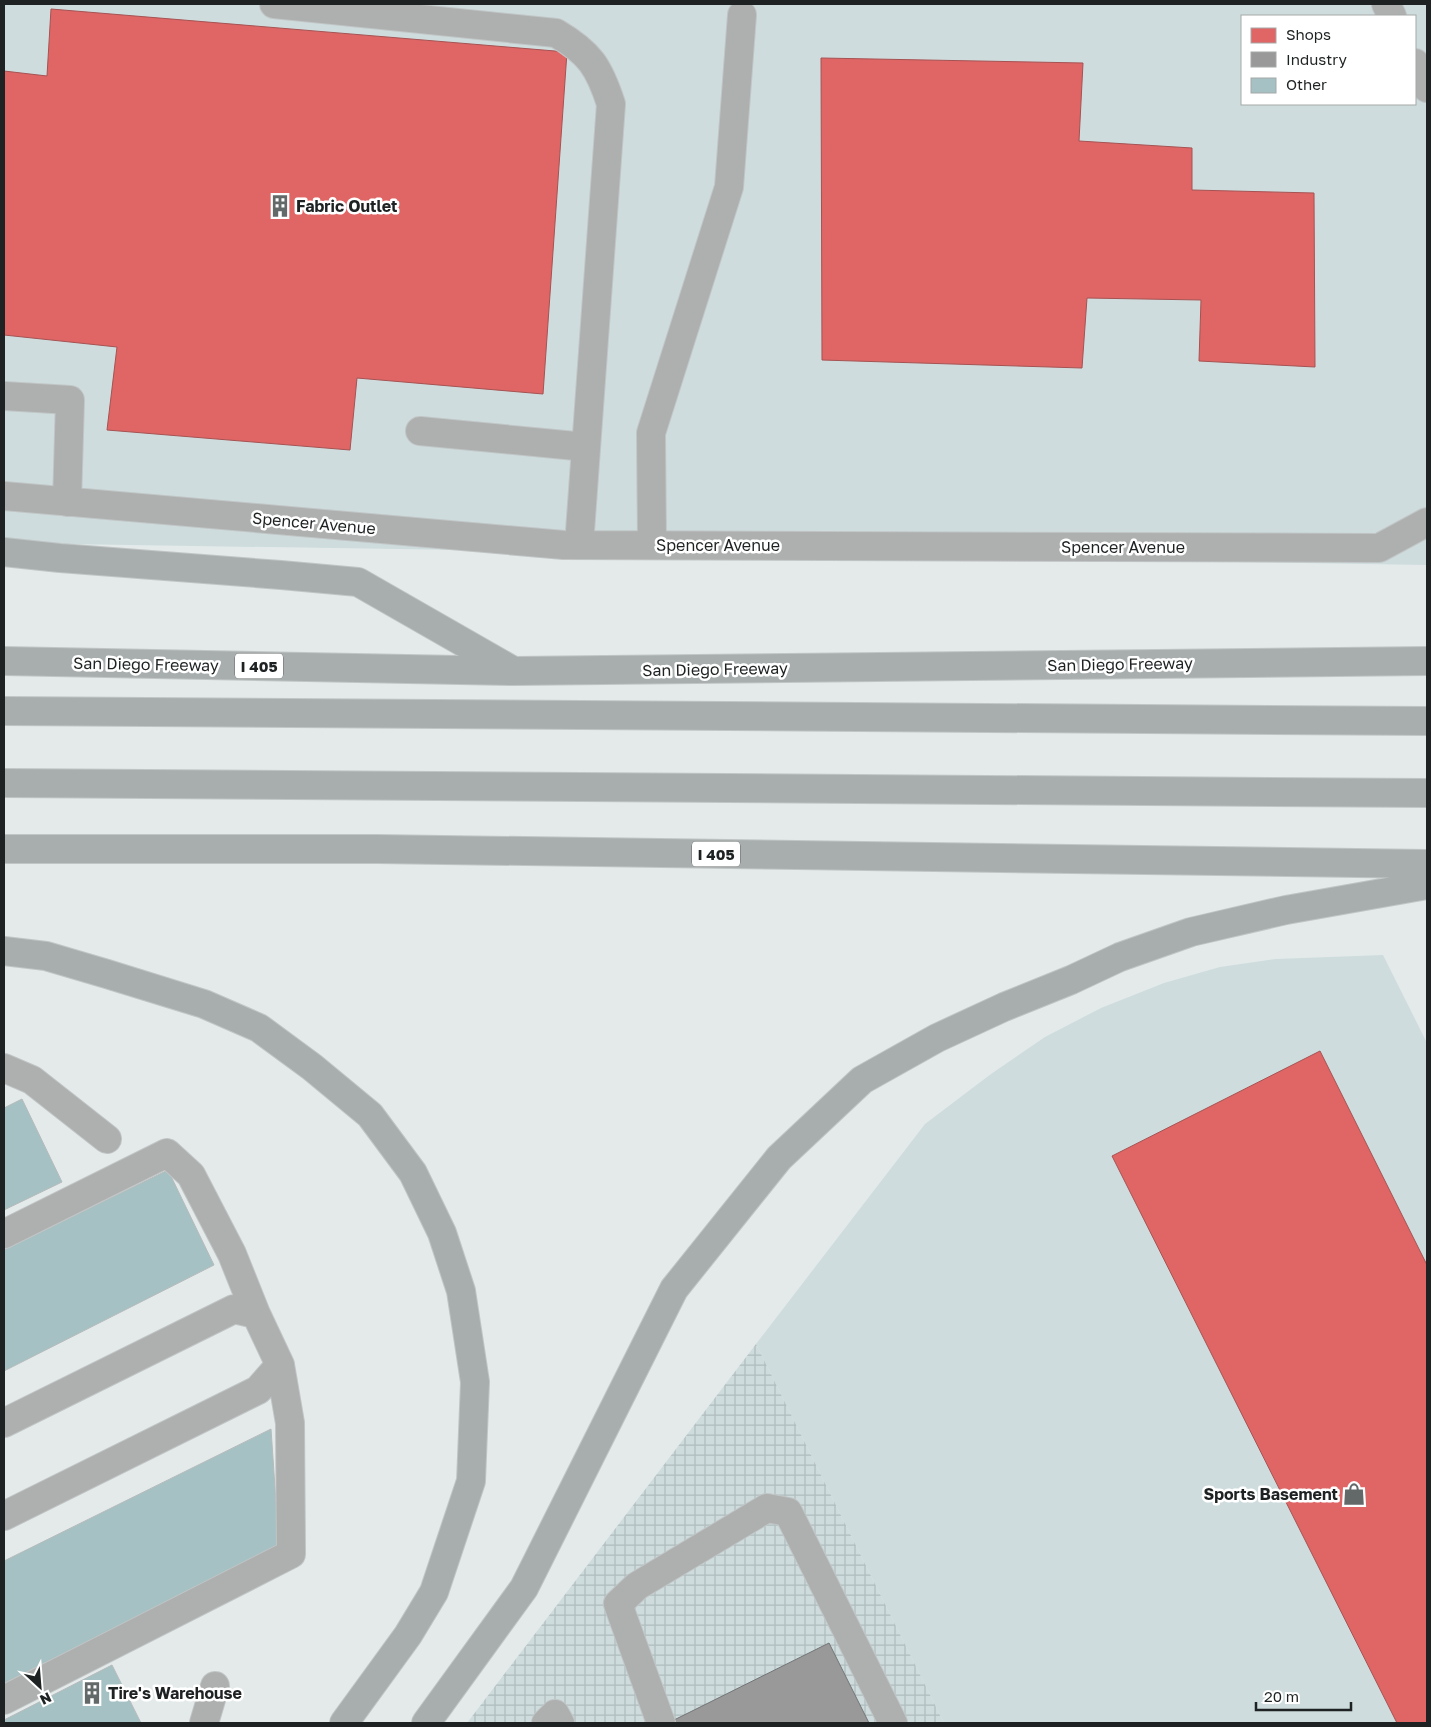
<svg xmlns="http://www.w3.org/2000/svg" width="1431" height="1727" viewBox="0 0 1431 1727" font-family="'Golos Text',sans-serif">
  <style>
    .built { fill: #cedcdd; fill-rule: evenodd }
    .industrial { fill: url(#industrial-grid) }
    .shops { fill: #e06666; stroke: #a65252 }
    .industry { fill: #999; stroke: #747576 }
    .building { fill: #a5c1c3; stroke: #b6bbbb }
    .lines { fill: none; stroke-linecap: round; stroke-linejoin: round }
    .minor-casing { stroke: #c1c5c5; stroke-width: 30 }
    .highway-casing { stroke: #c1c5c5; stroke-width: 30 }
    .minor { stroke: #aeafaf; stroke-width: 28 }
    .highway { stroke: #a8aeae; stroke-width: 28 }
    .labels { text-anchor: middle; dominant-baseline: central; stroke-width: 5; stroke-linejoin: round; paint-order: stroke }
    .shield { fill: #fff; stroke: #626465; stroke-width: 1 }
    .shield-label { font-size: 15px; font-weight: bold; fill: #1e2223 }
    .poi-label { font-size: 16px; font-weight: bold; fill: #1e2223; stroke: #fff; text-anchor: start }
    .street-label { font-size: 16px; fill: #1e2223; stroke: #fff }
  </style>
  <defs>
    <pattern id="industrial-grid" width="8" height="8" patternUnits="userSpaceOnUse" patternTransform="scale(1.25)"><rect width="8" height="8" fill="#cedcdd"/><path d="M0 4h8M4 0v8" fill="none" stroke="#b0bcbd"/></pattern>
  </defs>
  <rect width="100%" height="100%" fill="#e4eaea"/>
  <!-- built -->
  <path class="built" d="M4 4H1427V565L4 543ZM1242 16H1415V104H1242Z
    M1383 955 1427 1043V1723H944L756 1344 925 1124 991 1074 1045 1037 1101 1008 1164 983 1220 967 1276 959Z"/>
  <!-- industrial -->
  <path class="industrial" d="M756 1344 944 1723H467Z"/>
  <!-- shops -->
  <path class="shops" d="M51 9 567 52 543 394 357 378 350 450 107 430 117 347 4 335V71L47 76Z
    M821 58 1083 63 1079 141 1192 148V190L1314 193 1315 367 1199 361 1201 300 1087 298 1082 368 822 360Z
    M1320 1051 1427 1265V1723H1397L1112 1156Z"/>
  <!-- industry -->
  <path class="industry" d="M829 1643 869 1723H670V1722Z"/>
  <!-- building -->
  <path class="building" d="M22 1099 62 1182 4 1210V1108Z
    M168 1170 214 1265 4 1371V1250Z
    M271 1429 279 1546 4 1683V1561Z
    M112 1665 141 1723H4V1720Z"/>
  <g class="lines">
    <defs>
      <path id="minor" d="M274 4 556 33C590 53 599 67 611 104L579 545
        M1386 4 1392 16
        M1415 63 1427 88
        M4 396 70 400 67 502
        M420 431 586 447
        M4 496 564 545 1379 548 1427 522
        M652 545 651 433 729 187 742 15
        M4 1068 32 1080 107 1139
        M4 1234 167 1153 191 1175 232 1254 256 1314
        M4 1423 234 1309 256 1314 280 1365 258 1390 4 1516
        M4 1700 291 1554 290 1423 280 1365
        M204 1723 215 1686
        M546 1723 555 1714 560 1723
        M661 1723 618 1604 637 1586 767 1508 788 1512 893 1723"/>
      <path id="highway" d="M4 552 60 558 281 575 358 582 510 669
        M4 661 514 671 1427 661
        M4 711 1427 721
        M4 783 1427 793
        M4 849H377L1427 864
        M4 951 46 956 107 974 204 1004 259 1028 312 1067 370 1115 413 1173 442 1233 461 1291 475 1382 471 1481 434 1592 408 1635 344 1723
        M426 1723 524 1588 674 1289 779 1158 862 1080 937 1038 1004 1007 1071 980 1120 957 1191 932 1286 910 1427 885"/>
    </defs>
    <!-- minor casing -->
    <use href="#minor" class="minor-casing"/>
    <!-- highway casing -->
    <use href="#highway" class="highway-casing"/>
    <!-- minor -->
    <use href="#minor" class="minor"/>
    <!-- highway -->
    <use href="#highway" class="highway"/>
  </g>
  <!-- icons -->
  <defs>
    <symbol id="building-bare" viewBox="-9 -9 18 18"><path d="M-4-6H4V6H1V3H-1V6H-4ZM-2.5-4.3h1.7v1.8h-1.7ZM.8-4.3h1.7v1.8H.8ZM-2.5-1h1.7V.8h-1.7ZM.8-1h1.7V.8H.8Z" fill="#636869" stroke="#fff" stroke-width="2.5" paint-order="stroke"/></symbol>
    <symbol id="shop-bare" viewBox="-9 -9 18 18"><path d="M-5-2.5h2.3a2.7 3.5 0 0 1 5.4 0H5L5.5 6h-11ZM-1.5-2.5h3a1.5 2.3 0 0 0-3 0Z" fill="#636869" stroke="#fff" stroke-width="2.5" paint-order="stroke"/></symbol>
  </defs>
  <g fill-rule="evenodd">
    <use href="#building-bare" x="264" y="190" width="32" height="32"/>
    <use href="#shop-bare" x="1338" y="1478" width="32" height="32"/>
    <use href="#building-bare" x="76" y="1677" width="32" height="32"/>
  </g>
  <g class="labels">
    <!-- shield labels -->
    <g class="shield">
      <rect x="235" y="653.5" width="48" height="25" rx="4"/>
      <rect x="692" y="841.5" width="48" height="25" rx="4"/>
    </g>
    <g class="shield-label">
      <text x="259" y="666">I 405</text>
      <text x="716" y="854">I 405</text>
    </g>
    <!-- poi labels -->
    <g class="poi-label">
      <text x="296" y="206">Fabric Outlet</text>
      <text x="1338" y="1494" text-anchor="end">Sports Basement</text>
      <text x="108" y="1693">Tire's Warehouse</text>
    </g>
    <!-- street labels -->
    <g class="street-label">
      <text transform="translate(314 523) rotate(5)">Spencer Avenue</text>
      <text x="718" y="545">Spencer Avenue</text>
      <text x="1123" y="547">Spencer Avenue</text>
      <text transform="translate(146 664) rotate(1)">San Diego Freeway</text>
      <text transform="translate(1120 664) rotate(-1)">San Diego Freeway</text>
      <text transform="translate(715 669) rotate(-1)">San Diego Freeway</text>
    </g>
  </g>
  <!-- border -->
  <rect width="1431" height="1727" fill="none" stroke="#1e2223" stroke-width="10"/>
  <!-- legend -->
  <rect x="1241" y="15" width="175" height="90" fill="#ffffff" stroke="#a5a7a7"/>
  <rect x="1251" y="28" width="25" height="15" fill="#e06666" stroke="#a5a7a7"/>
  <text x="1286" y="40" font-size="15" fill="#1e2223">Shops</text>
  <rect x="1251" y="52" width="25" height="15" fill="#999999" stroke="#a5a7a7"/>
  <text x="1286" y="65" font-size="15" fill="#1e2223">Industry</text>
  <rect x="1251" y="78" width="25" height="15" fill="#a5c1c3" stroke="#a5a7a7"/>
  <text x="1286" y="90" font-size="15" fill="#1e2223">Other</text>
  <!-- north arrow -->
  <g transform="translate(40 1687) rotate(154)" stroke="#ffffff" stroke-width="4" paint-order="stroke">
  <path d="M0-4L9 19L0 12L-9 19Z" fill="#1e2223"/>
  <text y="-8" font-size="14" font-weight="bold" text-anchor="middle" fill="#1e2223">N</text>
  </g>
  <!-- scale -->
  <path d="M1256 1702v8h95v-8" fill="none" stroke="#1e2223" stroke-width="2.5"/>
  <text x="1264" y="1702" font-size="15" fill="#1e2223" stroke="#ffffff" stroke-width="4" paint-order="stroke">20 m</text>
</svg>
